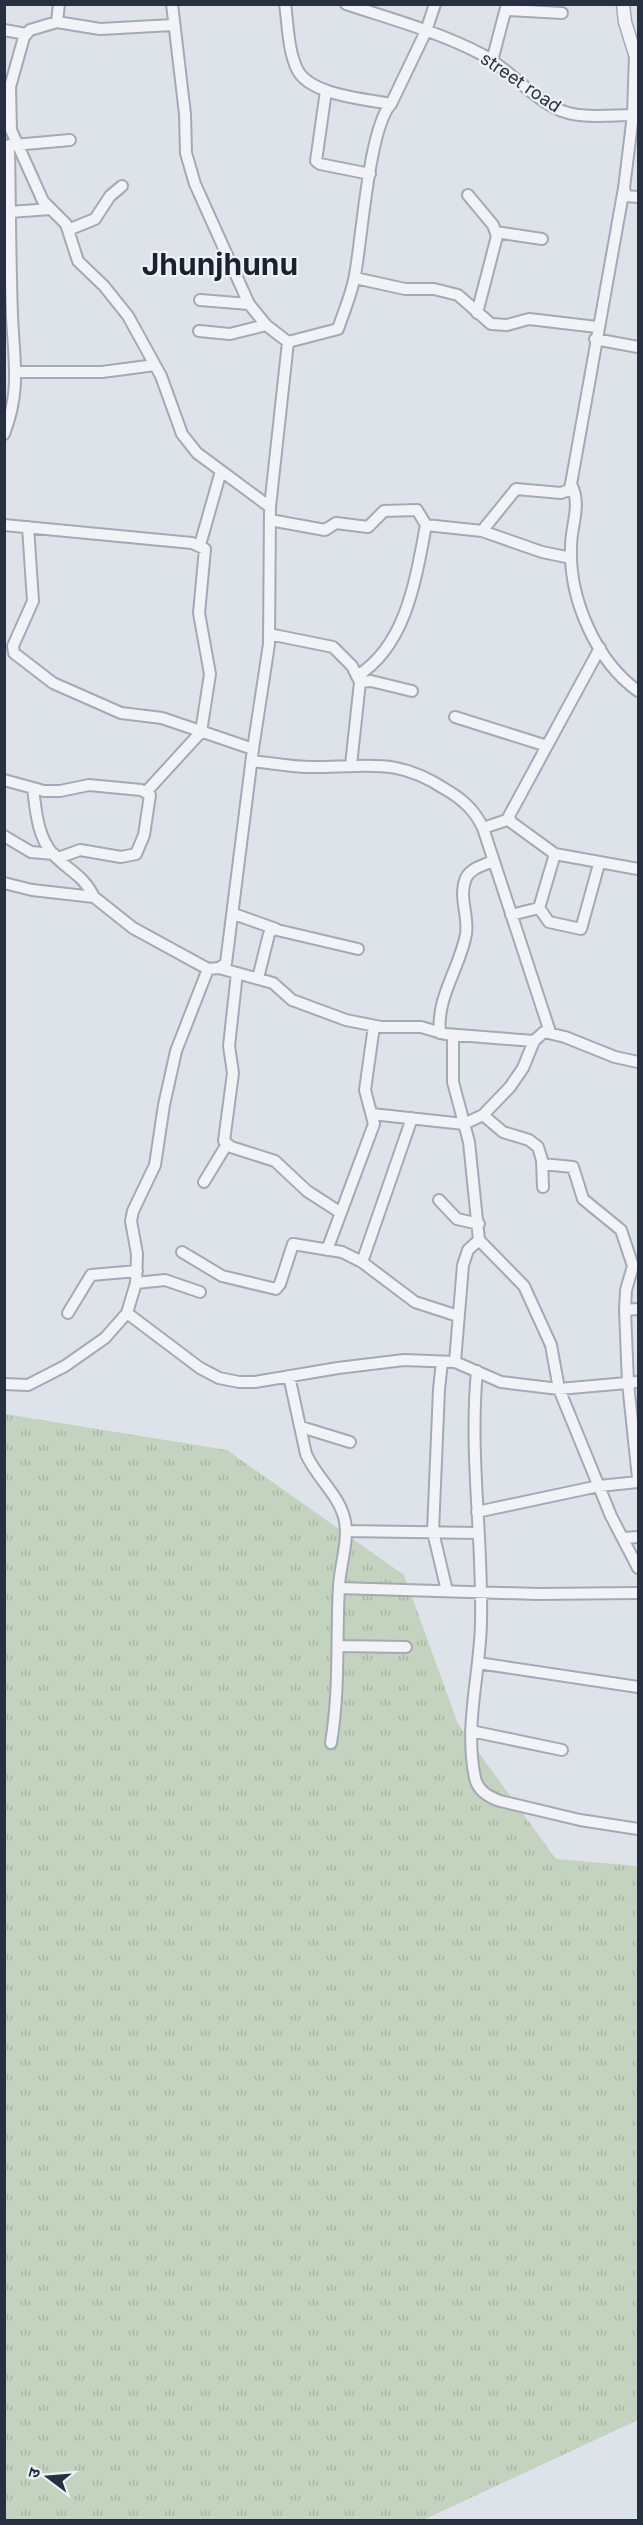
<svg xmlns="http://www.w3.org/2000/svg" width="643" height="2525" viewBox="0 0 643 2525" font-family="Inter,'Noto Sans Devanagari',sans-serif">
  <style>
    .grass { fill: url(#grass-tufts) }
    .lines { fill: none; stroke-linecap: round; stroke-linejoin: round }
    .minor-casing { stroke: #a3aab3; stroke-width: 14 }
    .tertiary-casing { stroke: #a3aab3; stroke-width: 15 }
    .minor { stroke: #f1f3f7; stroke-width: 10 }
    .tertiary { stroke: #f1f3f7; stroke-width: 12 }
    .labels { text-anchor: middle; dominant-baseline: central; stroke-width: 4.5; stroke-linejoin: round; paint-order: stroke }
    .street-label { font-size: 18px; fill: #273040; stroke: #eef1f6 }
    .town-label { font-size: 30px; font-weight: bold; fill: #192231; stroke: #eef1f6 }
  </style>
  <defs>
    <pattern id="grass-tufts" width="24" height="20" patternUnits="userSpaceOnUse" patternTransform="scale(1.5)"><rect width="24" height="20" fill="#c4d3bf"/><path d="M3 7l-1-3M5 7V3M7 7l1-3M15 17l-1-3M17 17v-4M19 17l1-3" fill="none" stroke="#a8b5a5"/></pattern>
  </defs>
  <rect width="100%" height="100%" fill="#dee3e9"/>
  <!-- grass -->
  <path class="grass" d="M5 1414 227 1450 404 1575 458 1724 556 1859 638 1866V2420L423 2520H5Z"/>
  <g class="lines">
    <defs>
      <path id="minor" d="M59 4 57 22 30 30 24 37 10 87 11 130 43 201 66 224 78 261 104 286 128 316 161 376 182 434 197 453 270 507
        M172 4 185 114 186 153 195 184 249 304 266 325 288 342
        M285 4C288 25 288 50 297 69 309 95 365 99 391 104
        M346 4C391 19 439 32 481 54 508 68 529 95 555 108 578 120 608 115 633 115
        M506 10 562 13
        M57 22 100 29 173 25
        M4 30 26 34
        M635 54 633 115 624 188 626 196 638 197
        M492 61 507 4
        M326 91 316 161 320 164 370 174
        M14 145 70 140
        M468 195 493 225 497 236 477 313
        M10 212 50 209
        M68 230 95 219 110 196 122 186
        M496 232 542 239
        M355 278 405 289H434L458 295 491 324 507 325 529 319 597 327
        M200 300 249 304
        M199 331 230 334 266 325
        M595 339 638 347
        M17 372H102L155 365
        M4 434C21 390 14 361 12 316 10 259 10 202 9 145
        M571 484C582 505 571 524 571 547 569 599 596 661 638 691
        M270 520 325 530 336 523 368 527 384 511 417 510 426 525 482 531 542 552 571 558
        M4 525 192 543 205 549 199 613 210 674 201 732 146 792
        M28 527 33 601 13 646 14 653 53 683 121 713 162 718 253 749
        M482 531 516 489 561 493 569 490 571 484 624 188
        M200 545 221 471
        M269 634 333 647 352 666 360 682
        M600 648 509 816 511 822 555 854 638 869
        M357 676C407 645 416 577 426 525
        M455 717 547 746
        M252 761C272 763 292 767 312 767 367 768 394 756 445 789 462 799 474 809 483 828L550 1032
        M351 765 360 682 371 681 412 691
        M4 780 44 791H60L89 785 141 790 150 795 144 835 136 854 121 857 80 850 58 858
        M33 789C36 810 37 835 52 853 68 871 83 874 94 897
        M483 828 510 819
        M4 836 31 852 54 854
        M555 854 539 908 549 922 581 929 599 864
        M4 883 32 890 94 897 133 928 208 969 219 968 226 963 253 749 269 644 270 507 288 342 338 329C344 311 352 293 355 275 362 238 369 127 391 104L426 31 435 4
        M234 914 276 929
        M511 915 539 908
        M219 968 273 983 292 1000 346 1020 381 1027H421L445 1034 534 1041
        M237 973 229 1046 233 1073 224 1141 231 1147 275 1161 307 1191 341 1213
        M258 978 269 934 273 929 358 949
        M440 1033C436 997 460 968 466 934 469 915 458 897 466 878 471 868 484 865 493 861
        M453 1035V1082L469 1142 479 1240 524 1286 551 1345 559 1389 611 1516 638 1568
        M372 1114 464 1124 483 1115 510 1087 523 1068 534 1041 544 1032 565 1037 615 1057 638 1062
        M483 1115 503 1132 529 1140 538 1147 542 1160 543 1187
        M542 1164 573 1167 583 1199 621 1230 633 1266 626 1290 625 1310 628 1383 638 1478
        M204 1182 227 1144
        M439 1200 457 1219 479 1224
        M327 1250 374 1124 365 1090 374 1026
        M182 1252 222 1276 276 1289 280 1284 293 1244 342 1252 362 1262 415 1302 458 1316
        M362 1262 412 1118
        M136 1283 165 1280 200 1292
        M625 1310 638 1309
        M68 1313 91 1275 137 1271
        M127 1313 200 1368 219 1378 239 1382H255L338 1368 404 1360 455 1362 501 1382 559 1389 638 1382
        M442 1362 439 1389 433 1532 447 1591
        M455 1362 463 1265 468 1250 479 1240
        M477 1371C469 1455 483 1538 481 1623 480 1674 464 1726 475 1778 478 1791 488 1797 500 1801L580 1820 638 1829
        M289 1376 306 1454C316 1477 338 1494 344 1517 350 1538 340 1565 339 1586 336 1641 340 1688 331 1743
        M4 1384 28 1385 65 1366 105 1338 127 1313 136 1283 137 1254 131 1221 133 1211 155 1165 164 1105 176 1051 208 969
        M301 1427 350 1442
        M477 1512 599 1486 638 1482
        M346 1531 478 1533
        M623 1538 638 1537
        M339 1588 537 1594 638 1593
        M339 1646 406 1647
        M478 1663 638 1687
        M471 1731 562 1750"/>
      <path id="tertiary" d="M623 4 625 22 635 54H638"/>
    </defs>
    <!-- minor casing -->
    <use href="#minor" class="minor-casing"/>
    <!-- tertiary casing -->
    <use href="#tertiary" class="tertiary-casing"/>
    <!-- minor -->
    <use href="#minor" class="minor"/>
    <!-- tertiary -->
    <use href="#tertiary" class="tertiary"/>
  </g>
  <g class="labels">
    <!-- street labels -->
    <g class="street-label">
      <text transform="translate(521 82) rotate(34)">street road</text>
    </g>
    <!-- town labels -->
    <g class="town-label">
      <text x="220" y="264">Jhunjhunu</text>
    </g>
  </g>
  <!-- border -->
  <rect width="643" height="2525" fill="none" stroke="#273040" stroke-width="12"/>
  <!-- north arrow -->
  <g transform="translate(48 2477) rotate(286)" stroke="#eef1f6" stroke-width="4.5" paint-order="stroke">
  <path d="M0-4.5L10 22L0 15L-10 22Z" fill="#273040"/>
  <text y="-9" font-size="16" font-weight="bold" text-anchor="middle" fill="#273040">उ</text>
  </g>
</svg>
